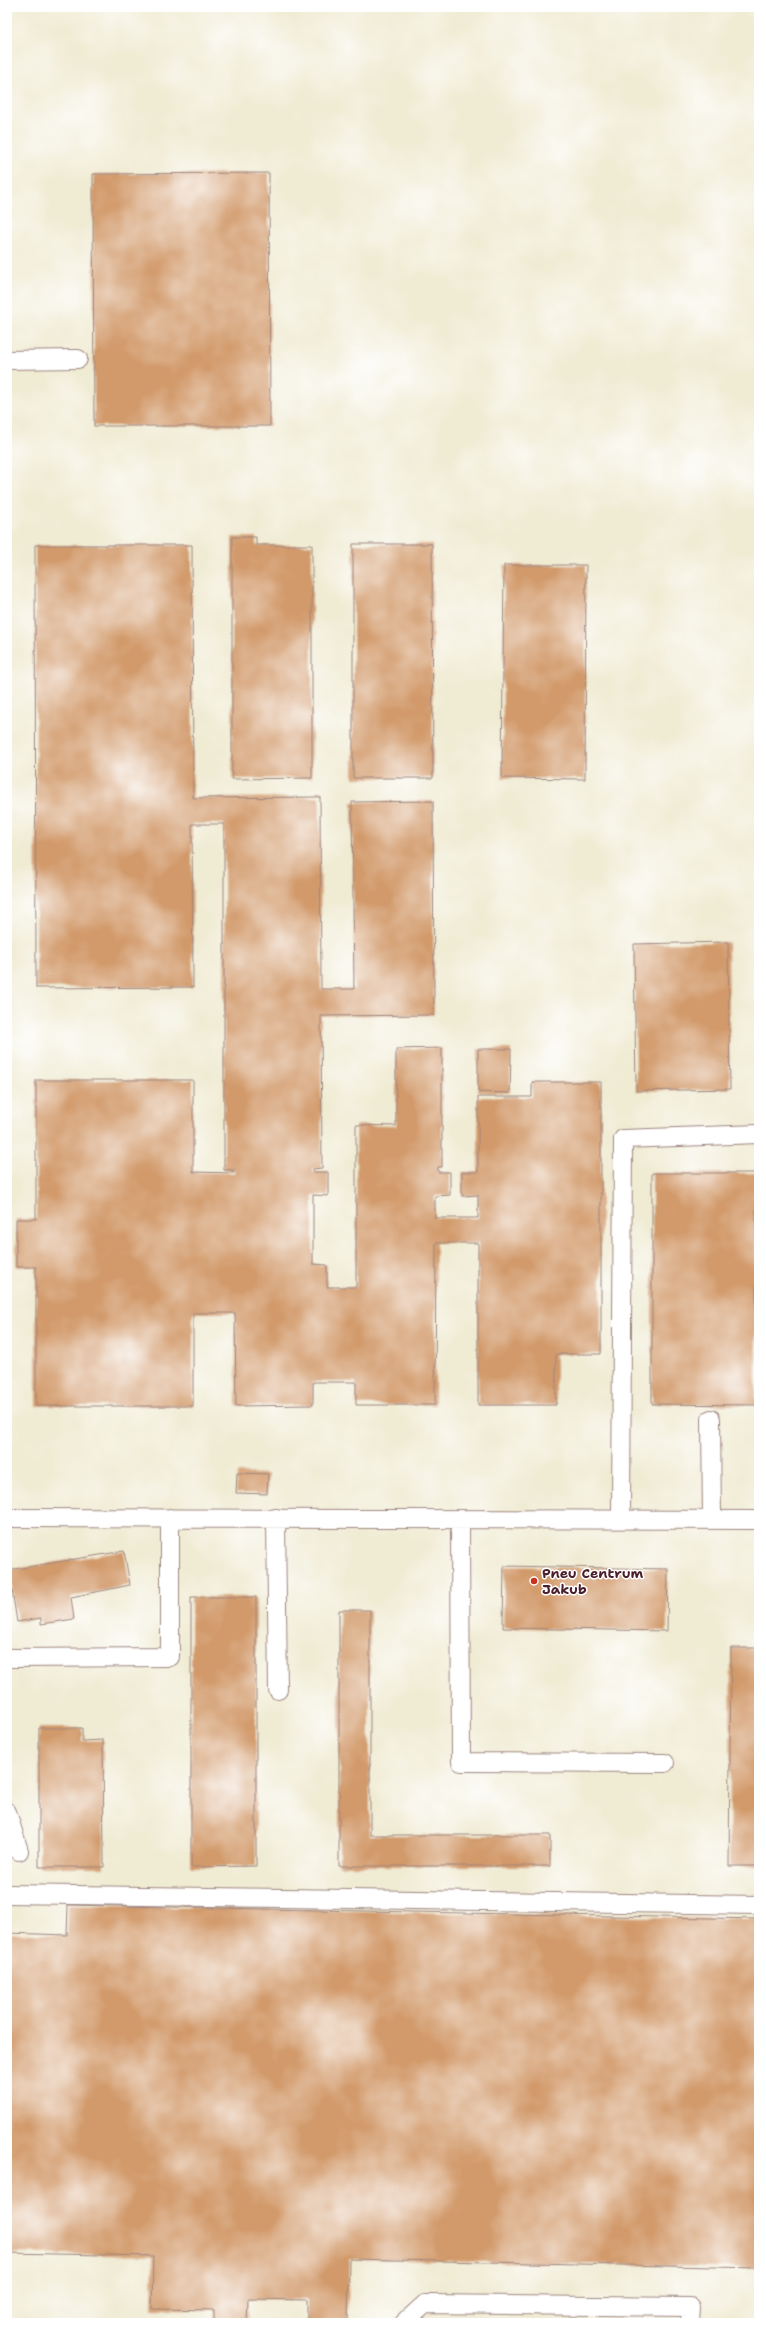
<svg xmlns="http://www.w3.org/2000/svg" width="766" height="2330" viewBox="0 0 766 2330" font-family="'Shantell Sans',sans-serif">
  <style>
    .building { fill: #d29a6a }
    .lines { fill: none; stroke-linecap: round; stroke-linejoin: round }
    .lane-casing { stroke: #9d857f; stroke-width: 20 }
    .lane { stroke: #fff; stroke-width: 18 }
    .poi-dot { fill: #c8321e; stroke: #fff; stroke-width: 1.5 }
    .labels { text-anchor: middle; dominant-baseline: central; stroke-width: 3; stroke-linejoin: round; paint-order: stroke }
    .poi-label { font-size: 14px; font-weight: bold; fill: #4a1f2b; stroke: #fff; text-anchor: start }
  </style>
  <rect width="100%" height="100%" fill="#fff"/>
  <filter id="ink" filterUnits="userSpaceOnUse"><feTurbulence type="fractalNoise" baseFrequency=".025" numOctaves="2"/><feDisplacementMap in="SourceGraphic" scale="8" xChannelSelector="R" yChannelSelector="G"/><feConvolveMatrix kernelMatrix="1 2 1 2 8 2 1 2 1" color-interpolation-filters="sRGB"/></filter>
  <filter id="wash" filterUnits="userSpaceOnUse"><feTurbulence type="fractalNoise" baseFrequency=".012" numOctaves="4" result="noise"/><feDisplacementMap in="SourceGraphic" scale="16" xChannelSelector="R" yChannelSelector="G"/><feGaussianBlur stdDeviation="0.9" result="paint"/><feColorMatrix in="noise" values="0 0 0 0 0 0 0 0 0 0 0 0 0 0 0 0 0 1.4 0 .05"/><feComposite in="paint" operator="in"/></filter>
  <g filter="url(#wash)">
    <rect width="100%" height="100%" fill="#f0ebd3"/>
    <g id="blocks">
      <!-- building -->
      <path class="building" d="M269 173 270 426H94L93 174Z
        M232 537H256V545H312V778L232 779Z
        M353 544H432L433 778H353Z
        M35 545H192L193 798 320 797 321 989H354L352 802 433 801 434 1015 321 1016 322 1168 313 1169V1172H328V1196L313 1195V1264L327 1265V1287H356V1125L396 1126V1049L442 1048V1167H438V1172H450V1195L435 1196V1218H478V1195L462 1196V1172H478V1097H532V1082H601V1354H556V1405H478V1243H436L435 1405H356V1382H313V1405L236 1406 235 1313H193V1406H36V1267H16V1219H36V1080H193V1172L234 1173V1170H224V824H192L193 987 36 988Z
        M504 565H586L585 779 502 778Z
        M728 942 730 1089 636 1091 634 944Z
        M478 1049H511L510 1093 478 1092Z
        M652 1173H756V1405L652 1404Z
        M237 1473 268 1474 267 1494 236 1493Z
        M124 1551 130 1585 71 1597 74 1619 41 1624V1618L17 1622 9 1570Z
        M504 1566 668 1569 667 1631 503 1628Z
        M191 1597H256V1866L191 1867Z
        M339 1610H370V1835H550V1866H339Z
        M731 1648H759V1866H729Z
        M39 1728H82V1741L103 1740 104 1867H39Z
        M68 1905 759 1919V2268L349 2259 348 2323H307V2300L248 2299 247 2323H214V2310L152 2309 153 2256 7 2253V1933L67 1935Z"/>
    </g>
  </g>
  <g filter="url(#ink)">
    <use href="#blocks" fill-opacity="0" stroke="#9d857f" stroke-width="1"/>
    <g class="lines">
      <defs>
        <path id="lane" d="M7 360 78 359
          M711 1419 712 1520
          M7 1518 759 1520
          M276 1518 278 1690
          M460 1519 461 1762 665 1763
          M621 1519 623 1139 759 1134
          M7 1658 170 1657V1518
          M7 1812 19 1851
          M7 1894 759 1905
          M404 2323 425 2304 691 2307 690 2323"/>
      </defs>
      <!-- lane casing -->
      <use href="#lane" class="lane-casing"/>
      <!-- lane -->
      <use href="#lane" class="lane"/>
    </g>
  </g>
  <!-- markers -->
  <circle class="poi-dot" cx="534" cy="1581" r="4"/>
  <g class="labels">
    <!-- poi labels -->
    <g class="poi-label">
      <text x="542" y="1573">Pneu Centrum<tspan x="542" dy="16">Jakub</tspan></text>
    </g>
  </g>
  <!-- margin -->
  <rect width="766" height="2330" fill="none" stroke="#fff" stroke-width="24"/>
</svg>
